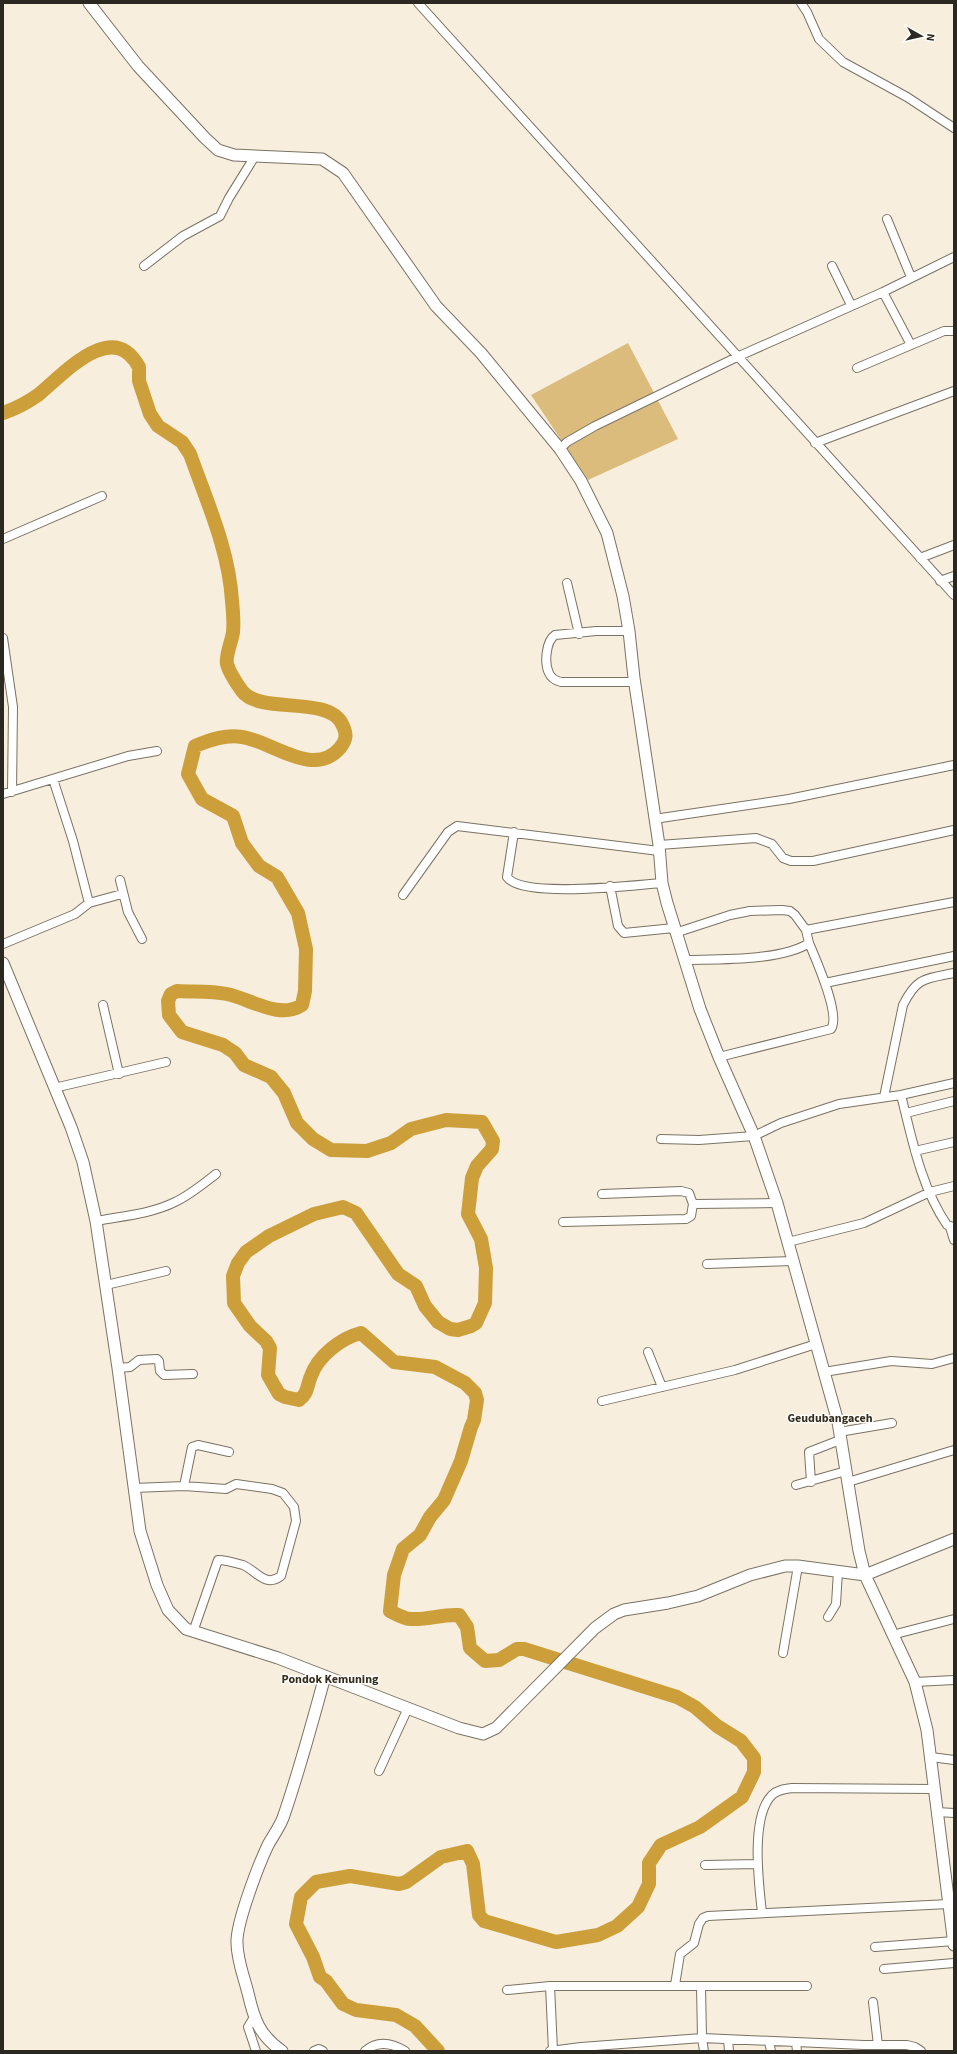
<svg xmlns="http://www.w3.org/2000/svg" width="957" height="2054" viewBox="0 0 957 2054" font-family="'Source Sans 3',sans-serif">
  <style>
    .green { fill: #dcbc7c }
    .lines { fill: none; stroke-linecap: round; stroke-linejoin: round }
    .river { stroke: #cc9f3a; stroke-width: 14 }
    .street-casing { stroke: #7a7263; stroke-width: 10 }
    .secondary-casing { stroke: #7a7263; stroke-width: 13 }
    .street { stroke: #fff; stroke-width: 8 }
    .secondary { stroke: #fff; stroke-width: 11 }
    .labels { text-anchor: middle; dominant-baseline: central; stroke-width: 3; stroke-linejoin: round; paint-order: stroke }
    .quarter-label { font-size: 12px; font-weight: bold; fill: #342e21; stroke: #fefcf9 }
  </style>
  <rect width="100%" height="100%" fill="#f7eede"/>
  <!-- green -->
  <path class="green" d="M628 343 678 439 588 480 531 395Z"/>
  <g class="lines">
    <!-- river -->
    <path class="river" d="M3 413C15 409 28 402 38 395 64 374 112 318 139 367V381L150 414 158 426 182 442 190 454C207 502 229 550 232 601 233 611 234 622 233 632 232 641 225 656 227 664 229 672 237 684 242 691 260 715 328 695 342 724 347 734 347 739 340 748 313 779 272 741 242 737 226 734 210 740 195 746L188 774 202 799 233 816 242 843 259 866 277 877 298 913 306 949 305 991 302 1005C279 1020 251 999 227 994 211 991 194 992 177 991L171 994 168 1001 169 1015 182 1032 223 1045 235 1053 244 1065 271 1077 284 1093 297 1123 313 1139 331 1150 367 1151 391 1143 411 1129 446 1120 482 1122 493 1141 492 1149 477 1166 472 1178 468 1214 481 1239 486 1268 485 1303 476 1323 471 1326 458 1330 450 1329 438 1322 425 1306 416 1286 398 1274 356 1213 343 1207 314 1214 269 1236 246 1252 238 1263 233 1276 234 1303 250 1326 266 1341 270 1348 268 1375 279 1394 285 1397 299 1400C308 1394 307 1385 311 1376 318 1356 341 1338 361 1333L394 1362 435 1367 465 1383 475 1393 477 1400 474 1420 471 1427 461 1461 444 1500 430 1517 420 1535 403 1549 394 1575 390 1611C396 1614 404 1619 411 1619 428 1620 441 1614 459 1615L467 1627 470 1648 485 1661 499 1660 517 1649H524L677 1697 695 1707 717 1726 741 1741 754 1758V1772L742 1797 700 1827 661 1845 649 1863V1884L638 1907 617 1926 598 1935 556 1942 484 1921 479 1915 473 1864 467 1851 441 1857 406 1882 399 1884 350 1876 316 1882 301 1897 296 1924 313 1957 320 1977 326 1981 343 2004 356 2010 396 2015 415 2026 438 2051"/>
    <defs>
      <path id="street" d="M418 3 954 595
        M801 3 807 12 819 39 843 62 907 97 954 128
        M887 219 911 277
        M144 266 183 236 220 216 229 198 255 156
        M832 266 851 305
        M883 292 911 345
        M857 368 944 331H954
        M815 443 954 391
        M560 449 567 442 595 426 737 357 883 292 954 257
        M3 539 102 496
        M920 558 954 545
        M940 581 954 576
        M567 583 579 634
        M629 631H596L555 635C546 641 544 663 549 673 551 678 557 681 561 682H634
        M3 638 13 707 12 792
        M53 779 73 841 89 903
        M3 794 128 756 157 751
        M654 819 789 799 954 765
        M514 832 507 877C521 899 635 885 662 883
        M659 845 756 838 772 844 783 858 791 861H813L954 830
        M120 880 128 912 142 939
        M610 886 618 926 624 933 674 928
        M403 895 448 832 457 826 659 851
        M675 933 730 915 750 911 782 910 790 911 795 915 806 930
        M3 944 75 914 89 903 122 894
        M685 960C718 959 782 961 809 943L806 930 954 902
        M825 983 954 956
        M103 1005 119 1074
        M719 1057 831 1029C841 1015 816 960 809 943
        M54 1088 166 1062
        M901 1095C912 1139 921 1187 947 1225L954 1227
        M884 1097 903 1005C917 977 925 979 954 973
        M906 1113 954 1101
        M661 1139 699 1140 754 1136 781 1123 839 1104 901 1095 954 1083
        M915 1151 954 1142
        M693 1204 777 1203
        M96 1221C122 1216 151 1214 175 1202 190 1195 203 1184 216 1174
        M563 1222 686 1219 691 1216 693 1204 689 1193 681 1191 602 1194
        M950 1227 954 1240
        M788 1242 864 1223 930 1192 954 1186
        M707 1264 793 1261
        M106 1285 166 1271
        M648 1352 662 1387
        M118 1368 130 1367 139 1360 157 1359 159 1361 160 1371 164 1375 193 1374
        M824 1372 891 1361 932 1364 954 1358
        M602 1401 735 1370 816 1344
        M839 1432 892 1423
        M811 1482 809 1452 840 1440
        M848 1482 954 1450
        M796 1485 846 1471
        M184 1486 192 1447 198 1445 229 1452
        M134 1488 184 1486 226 1489 236 1484 272 1489 283 1493 294 1507 296 1521 281 1576C265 1588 257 1571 243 1565 236 1563 225 1560 218 1560L193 1632
        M828 1617 836 1604 838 1571
        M892 1635 954 1619
        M783 1653 798 1566
        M915 1682 954 1680
        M931 1757 954 1760
        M379 1771 408 1708
        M937 1812 954 1813
        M705 1865 757 1864
        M762 1913C759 1885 750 1817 772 1795 777 1790 784 1789 792 1788L934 1789
        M875 1947 954 1941
        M884 1969 954 1963
        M675 1985 680 1954 694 1943 699 1924 703 1918 708 1916 949 1904
        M550 1986 553 2050
        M701 1986 702 2038 704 2051
        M507 1990 550 1986H807
        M873 2002 878 2045
        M254 2017 248 2027 256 2051
        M728 2040 729 2051
        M769 2042 771 2051
        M796 2043 797 2051
        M314 2051 319 2049 323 2051
        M365 2051C378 2040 392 2043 405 2051
        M550 2051 581 2047 702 2038 864 2045H907L915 2047 921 2051"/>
      <path id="secondary" d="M89 3 138 66 205 138 218 150 234 155 322 159 343 173 436 306 481 353 560 449 581 481 607 533 623 596 629 631 634 678 659 845 662 883 667 903 700 1009 719 1057 754 1136 777 1203 838 1422 859 1551 865 1575 915 1682 927 1730 954 1945
        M3 963 71 1127 83 1162 96 1221 118 1368 140 1531 157 1585 168 1610 186 1629 278 1658 459 1728 483 1734 496 1728 595 1628 614 1614 624 1610 668 1603 698 1596 750 1575 785 1566H798L865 1575 954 1539
        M282 2051C259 2035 254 2019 248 1993 244 1977 237 1960 237 1943 236 1923 259 1864 268 1845 273 1836 279 1828 283 1818 299 1772 312 1724 325 1676"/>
    </defs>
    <!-- street casing -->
    <use href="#street" class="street-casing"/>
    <!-- secondary casing -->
    <use href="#secondary" class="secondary-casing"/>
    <!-- street -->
    <use href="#street" class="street"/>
    <!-- secondary -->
    <use href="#secondary" class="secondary"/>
  </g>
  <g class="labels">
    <!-- quarter labels -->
    <g class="quarter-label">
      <text x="830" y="1418">Geudubangaceh</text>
      <text x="330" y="1679">Pondok Kemuning</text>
    </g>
  </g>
  <!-- border -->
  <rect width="957" height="2054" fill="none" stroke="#2b2721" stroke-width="8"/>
  <!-- north arrow -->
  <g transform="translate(921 36) rotate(98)" stroke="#fefcf9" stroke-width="3" paint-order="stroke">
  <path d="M0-3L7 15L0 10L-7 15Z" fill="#2b2721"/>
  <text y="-6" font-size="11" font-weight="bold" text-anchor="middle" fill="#2b2721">N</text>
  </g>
</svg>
